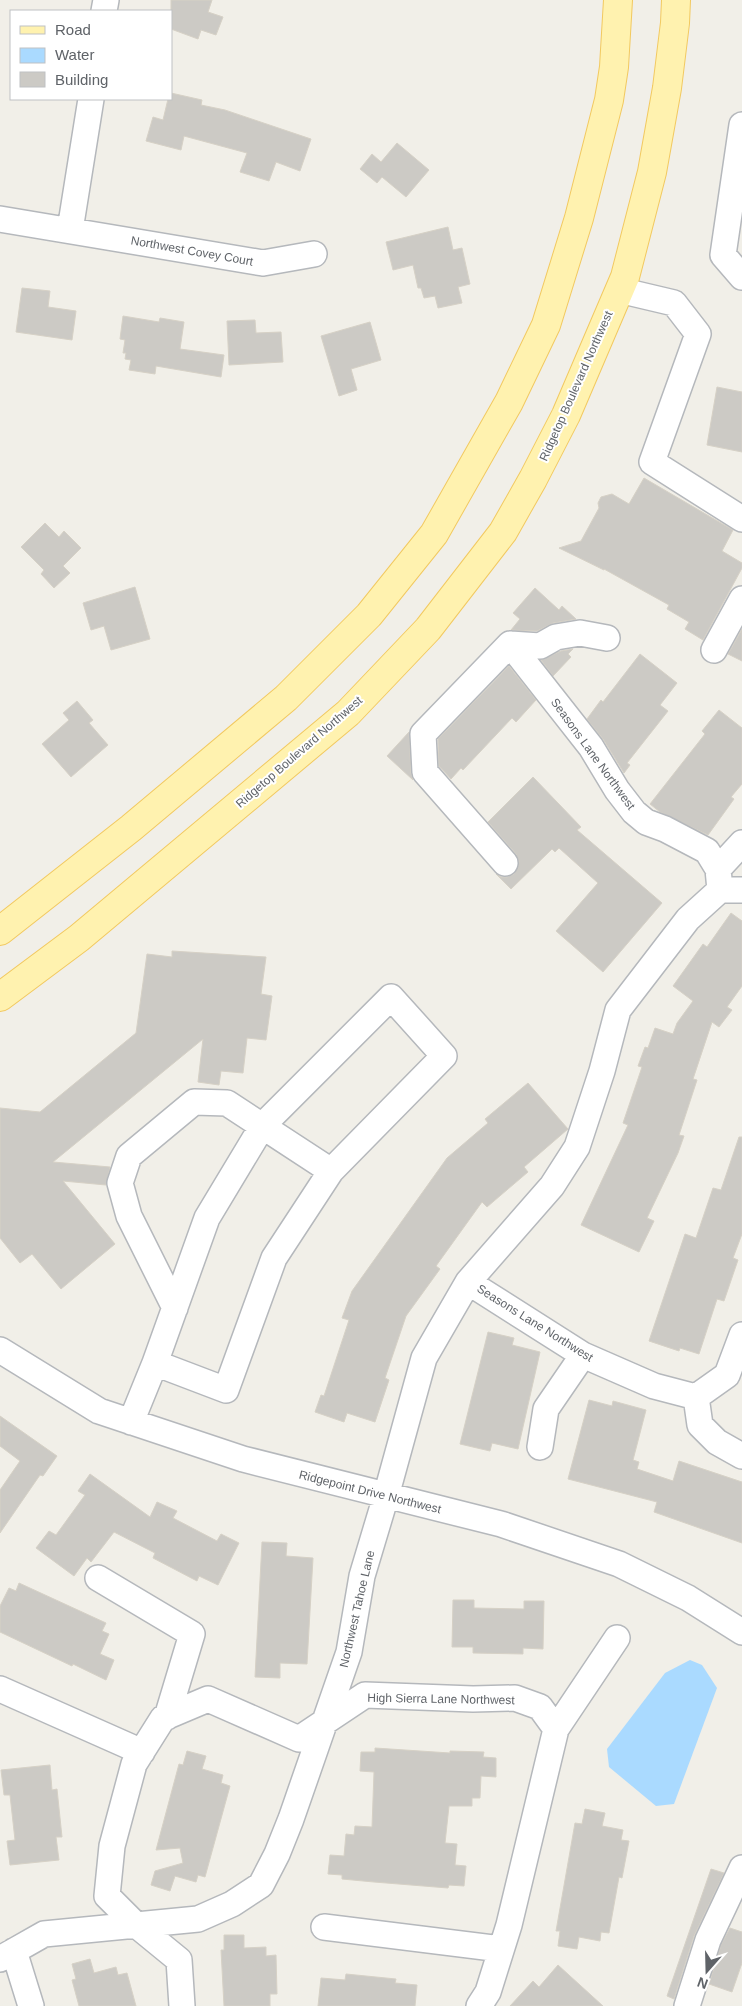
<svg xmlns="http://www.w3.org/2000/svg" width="742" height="2006" viewBox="0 0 742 2006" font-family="Arial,sans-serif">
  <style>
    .water { fill: #aadaff }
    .building { fill: #cccac5; stroke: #d6d1c6 }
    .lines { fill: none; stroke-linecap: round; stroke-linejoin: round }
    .minor-casing { stroke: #b5b8bc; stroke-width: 28 }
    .major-casing { stroke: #f2c960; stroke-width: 30 }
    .minor { stroke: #fff; stroke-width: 25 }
    .major { stroke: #fff2af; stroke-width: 28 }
    .labels { text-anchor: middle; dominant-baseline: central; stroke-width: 4; stroke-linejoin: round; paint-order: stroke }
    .street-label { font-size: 12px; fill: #5f6368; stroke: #fff }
  </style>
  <rect width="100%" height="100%" fill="#f1efe8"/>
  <!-- water -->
  <path class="water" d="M690 1660 702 1665 717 1688 674 1804 656 1806 609 1767 607 1749 665 1673Z"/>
  <!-- building -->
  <path class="building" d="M171 0H212L208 12 223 17 216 35 201 30 198 39 171 29Z
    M171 93 202 100 201 105 225 110 311 139 300 171 276 162 269 181 240 172 247 153 184 136 181 150 146 141 153 117 163 120 168 99H171Z
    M397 143 429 170 406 197 382 177 377 183 360 169 372 154 381 162Z
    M448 227 453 250 462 248 470 284 458 287 462 303 438 308 435 296 424 298 421 288H418L413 265 393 270 386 242Z
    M22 288 50 291 48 307 76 311 72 340 16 332Z
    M123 316 159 322 160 318 184 322 180 349 224 355 221 377 156 366 155 374 129 370 131 360 125 359 126 353H123L125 340 120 339Z
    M255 320 256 333 281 332 283 362 229 365 227 321Z
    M370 322 381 360 351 369 357 390 339 396 321 336Z
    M717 387 742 392V452L707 445Z
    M644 478 733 530 722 551 742 563V568L703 640 685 629 689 622 667 609 669 605 604 569V570L559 548 581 541 599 508 598 503 601 497 612 494 629 504Z
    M45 523 59 537 64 531 81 548 63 566 70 573 54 588 41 574 44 570 21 547Z
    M135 587 150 639 111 650 104 626 91 630 83 603Z
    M535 588 559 610 562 606 576 619 553 623 537 631 511 630 520 619 513 613Z
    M742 629V661L728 654Z
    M573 649 568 654 571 657 553 676 541 660 561 651Z
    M640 654 677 683 660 705 668 711 627 763 630 765 624 773 603 739 587 719 601 700 603 702Z
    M509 666 536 700 516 722 512 718 463 770 461 768 451 779 439 766 438 739Z
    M77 701 93 720 89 723 108 745 71 777 42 744 69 720 63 713Z
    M719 710 742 728V784L731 797 734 799 708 835 660 812 650 804 705 734 702 731Z
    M409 732 411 773 413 780 387 756Z
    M533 777 581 827 577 830 662 903 603 972 556 931 598 883 559 848 555 852 552 849 511 889 496 874 501 877H507L514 874 518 868 519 861 516 854 488 822Z
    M731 913 742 921V986L727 1007 732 1010 719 1027 712 1022 693 1079 697 1080 679 1135 684 1136 678 1153 647 1218 654 1221 639 1252 581 1225 628 1125 623 1123 642 1067 638 1066 645 1047 648 1048 655 1028 673 1034 677 1023 693 1001 673 986 703 944 707 947Z
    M172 951 266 957 261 994 272 996 266 1040 247 1038 243 1073 221 1071 219 1085 198 1082 203 1039 53 1162 110 1167 106 1185 63 1181 115 1244 61 1289 32 1254 20 1263 0 1238V1108L40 1112 136 1033 147 954 172 957Z
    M528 1083 568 1129 524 1167 528 1172 487 1207 482 1202 436 1266 440 1269 406 1316 385 1378 389 1380 375 1422 347 1413 344 1422 315 1412 321 1395 324 1396 349 1320 342 1318 352 1291 447 1158 488 1123 485 1119Z
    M739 1137H742V1234L733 1258 738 1260 724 1301 717 1299 699 1354 680 1348 679 1351 649 1341 685 1234 696 1238 713 1188 721 1190Z
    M488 1332 514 1338 512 1345 540 1352 518 1449 492 1443 490 1451 460 1444Z
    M589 1400 612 1406 613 1401 646 1410 633 1460 639 1462 637 1469 673 1481 679 1461 742 1482V1543L654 1512 657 1502 568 1479Z
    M0 1416 57 1456 43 1476 40 1475 0 1533V1490L20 1461 0 1446Z
    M90 1474 150 1517 157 1502 177 1511 173 1518 217 1541 221 1534 239 1543 218 1585 199 1576 197 1581 153 1558 155 1553 114 1532 91 1562 87 1558 74 1576 36 1548 49 1531 56 1535 85 1495 78 1491Z
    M262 1542 287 1543 286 1556 313 1558 307 1664 280 1663V1678L255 1677Z
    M19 1583 106 1623 102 1631 109 1634 100 1654 114 1660 106 1680 73 1664 72 1666 0 1632V1606L9 1588 16 1591Z
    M453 1600H474V1608L524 1609V1601H544L543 1649 523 1648V1654L473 1653V1647H452Z
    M375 1748 450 1753V1751L484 1752 483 1757 496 1758V1777L481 1776 480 1798H472V1806H449L445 1843 457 1844 455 1865 466 1866 464 1886 449 1885 448 1888 374 1882 342 1879V1875L328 1874 330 1855 344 1856 346 1834 354 1835 355 1826 372 1827 374 1772 360 1771 361 1752H375Z
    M187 1751 206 1756 202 1769 223 1775 221 1783 230 1786 205 1877 198 1875 196 1882 175 1876 170 1891 151 1885 155 1871 183 1863 180 1848 156 1850 179 1764 183 1765Z
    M50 1765 52 1790 57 1789 62 1837H56L59 1860 10 1865 7 1841 15 1840 10 1795H4L1 1770Z
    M585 1809 605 1813 602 1826 623 1830 621 1840 629 1841 622 1878 619 1877 609 1933 601 1932 600 1941 579 1937 577 1949 558 1946 560 1931H556L575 1823 582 1824Z
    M711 1869 724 1873 694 1936 674 1999 667 1996Z
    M730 1928 742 1932V1963L732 1992 709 1984 721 1945Z
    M224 1935H244V1948L266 1947V1956L276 1955 277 1994H270V2006H224L221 1950H224Z
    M90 1959 94 1973 116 1967 118 1975 127 1973 136 2006H79L72 1980 76 1979 72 1964Z
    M558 1965 603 2006H510L533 1981 539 1987Z
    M346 1974 396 1979 395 1983 417 1985 415 2006H318L321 1978 345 1980Z"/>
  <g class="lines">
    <defs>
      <path id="minor" d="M104 11 106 0
        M742 125 723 255 742 277
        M0 219 263 263 314 254
        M70 230 91 99
        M619 290 674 303 698 334 652 462 742 519
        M510 644 591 747 617 790 634 812 646 822 665 829 707 851 718 869 720 890
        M714 650 742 599
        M505 863 425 772 423 734 510 644 540 646 556 637 580 633 607 638
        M718 869 742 843
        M720 890H742
        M468 1282 583 1355 654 1386 696 1397 727 1375 742 1335
        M175 1308 129 1216 120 1183 129 1156 194 1102 227 1103 331 1171
        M0 1350 99 1411 243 1459 501 1524 619 1564 688 1598 742 1632
        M696 1397 700 1425 717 1442 742 1456
        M131 1422 155 1363 226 1390 274 1258 331 1171 444 1056 391 997 263 1125 207 1218 155 1363
        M540 1447 546 1409 583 1355
        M98 1578 192 1634 167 1717
        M0 1689 142 1752
        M556 1729 617 1638
        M324 1927 501 1949
        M14 1951 31 2006
        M0 1959 44 1934 198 1919 232 1904 261 1885 277 1854 291 1819 349 1652 362 1576 386 1496 424 1358 468 1282 552 1186 577 1147 602 1071 618 1010 688 919 720 890
        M182 2006 179 1960 135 1924 107 1896 112 1846 134 1764 163 1718 208 1699 299 1739 365 1695 473 1699 515 1698 540 1707 556 1729 509 1925 488 1992 479 2006
        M687 2006 708 1940 742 1868"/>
      <path id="major" d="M0 931 131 828 286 698 369 615 434 534 509 402 546 325 579 218 609 100 614 67 618 0
        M0 997 79 938 348 713 428 629 503 532 533 479 566 415 625 277 652 172 667 88 675 23 676 0"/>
    </defs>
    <!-- minor casing -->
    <use href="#minor" class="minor-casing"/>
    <!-- major casing -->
    <use href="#major" class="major-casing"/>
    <!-- minor -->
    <use href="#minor" class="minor"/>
    <!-- major -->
    <use href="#major" class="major"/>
  </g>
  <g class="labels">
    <!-- street labels -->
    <g class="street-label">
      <text transform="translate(192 251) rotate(10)">Northwest Covey Court</text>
      <text transform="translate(576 386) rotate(-66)">Ridgetop Boulevard Northwest</text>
      <text transform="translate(299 752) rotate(-41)">Ridgetop Boulevard Northwest</text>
      <text transform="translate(593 754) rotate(54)">Seasons Lane Northwest</text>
      <text transform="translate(535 1323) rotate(32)">Seasons Lane Northwest</text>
      <text transform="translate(370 1492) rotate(14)">Ridgepoint Drive Northwest</text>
      <text transform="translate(357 1609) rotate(-77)">Northwest Tahoe Lane</text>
      <text transform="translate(441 1699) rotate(1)">High Sierra Lane Northwest</text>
    </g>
  </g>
  <!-- legend -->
  <rect x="10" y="10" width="162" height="90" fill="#ffffff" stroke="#bfc1c3"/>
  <rect x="20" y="26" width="25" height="8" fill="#fff2af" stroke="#bfc1c3"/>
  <text x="55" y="35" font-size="15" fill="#5f6368">Road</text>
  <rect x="20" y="48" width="25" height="15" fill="#aadaff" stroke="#bfc1c3"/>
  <text x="55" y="60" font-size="15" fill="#5f6368">Water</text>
  <rect x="20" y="72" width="25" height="15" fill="#cccac5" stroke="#bfc1c3"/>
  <text x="55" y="85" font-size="15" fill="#5f6368">Building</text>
  <!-- north arrow -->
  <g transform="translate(707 1971) rotate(200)" stroke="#ffffff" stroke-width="4" paint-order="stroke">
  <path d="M0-4L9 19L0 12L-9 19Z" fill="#5f6368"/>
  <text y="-8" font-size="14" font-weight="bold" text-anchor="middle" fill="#5f6368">N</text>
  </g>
</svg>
